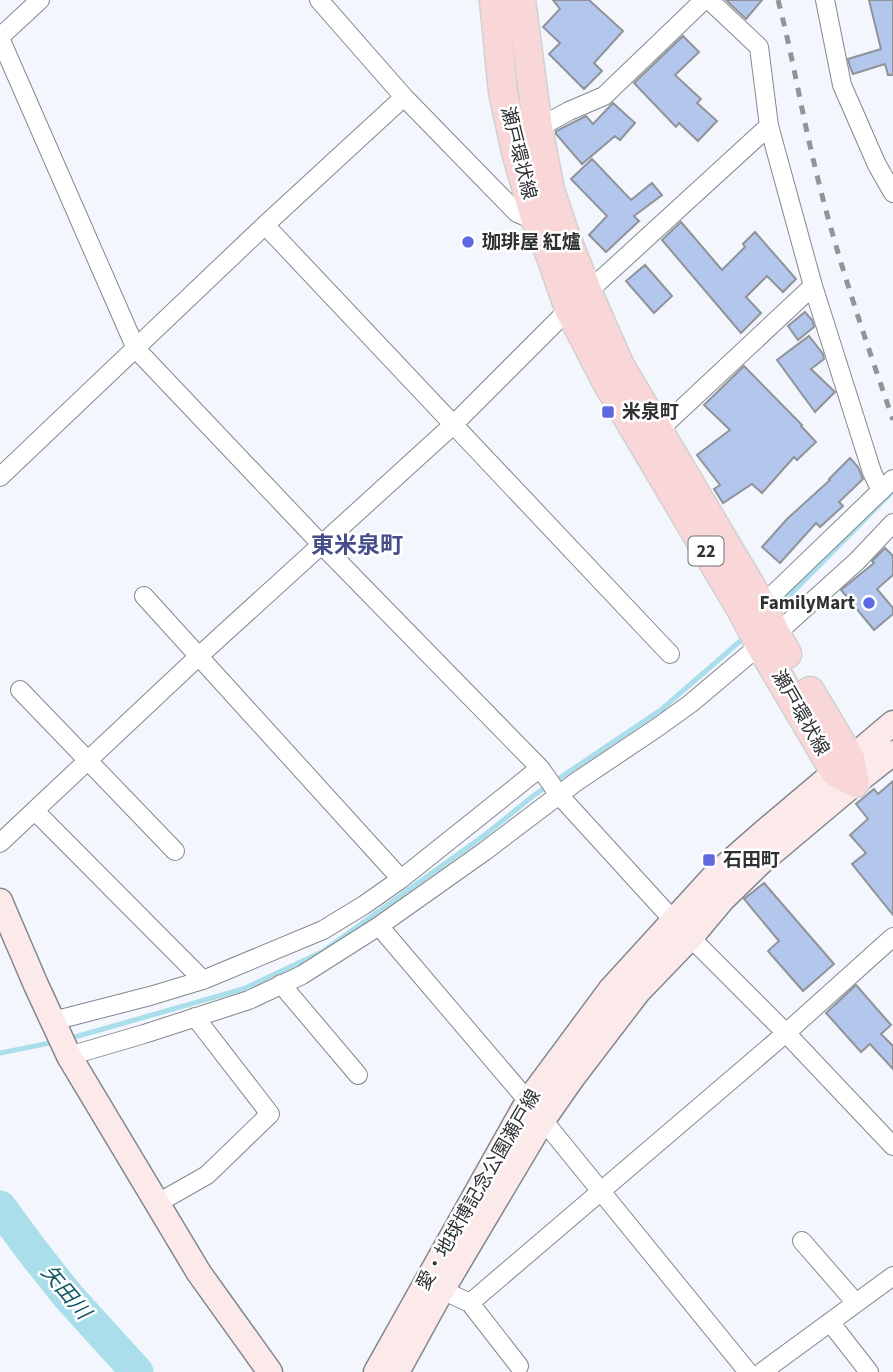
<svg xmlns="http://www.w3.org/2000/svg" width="893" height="1372" viewBox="0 0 893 1372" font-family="'Source Sans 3','Noto Sans JP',sans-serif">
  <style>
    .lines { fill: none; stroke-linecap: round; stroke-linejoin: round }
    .stream { stroke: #aadeeb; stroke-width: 5 }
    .river { stroke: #aadeeb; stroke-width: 33 }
    .building { fill: #b3c6eb; stroke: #909399; stroke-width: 2 }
    .street-casing { stroke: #84878d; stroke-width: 20 }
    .secondary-casing { stroke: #84878d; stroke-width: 27 }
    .primary-casing { stroke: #d1d1d2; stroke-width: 31 }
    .street { stroke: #fff; stroke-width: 18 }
    .secondary { stroke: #fceaeb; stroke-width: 24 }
    .primary { stroke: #f9d6d7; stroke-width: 28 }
    .rail { stroke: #929499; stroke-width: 5; stroke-dasharray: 9 9; stroke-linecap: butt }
    .poi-dot { fill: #5e69e1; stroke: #fff; stroke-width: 2.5 }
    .labels { text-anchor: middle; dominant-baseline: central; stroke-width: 5; stroke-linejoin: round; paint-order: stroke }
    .shield { fill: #fff; stroke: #6d6e70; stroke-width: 2 }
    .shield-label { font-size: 18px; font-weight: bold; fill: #2f3033 }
    .street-label { font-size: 19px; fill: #2f3033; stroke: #fff }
    .poi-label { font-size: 19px; font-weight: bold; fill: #2f3033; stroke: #fff; text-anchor: start }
    .water-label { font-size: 21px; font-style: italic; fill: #135867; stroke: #fff }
    .quarter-label { font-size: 23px; font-weight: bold; fill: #454e8b; stroke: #fff }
  </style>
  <rect width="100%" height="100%" fill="#f3f7fd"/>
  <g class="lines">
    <!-- stream -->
    <path class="stream" d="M774 611 893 491
      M68 1039 243 989 322 952 486 834 533 796 662 709 746 636
      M0 1053 55 1042"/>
    <!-- river -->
    <path class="river" d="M0 1207 30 1248 68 1296 137 1372"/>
  </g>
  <!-- building -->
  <path class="building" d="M553 0H589L623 31 594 63 602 71 584 89 549 54 560 43 543 27 560 9Z
    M726 0H762L746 19Z
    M869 0H893V75H888L885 64 853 74 850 67 848 59 881 49Z
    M683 36 699 52 675 75 701 99 697 103 717 121 698 141 679 123 676 127 634 83Z
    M613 103 635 123 620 140 615 136 582 164 556 134V131L586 116 593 124Z
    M592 159 631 200 652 183 662 195 634 216 639 221 606 252 589 235 607 216 571 179Z
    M681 222 722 270 745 247 743 244 755 232 796 279 783 292 767 276 746 297 761 313 741 333 662 240Z
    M645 265 672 296 654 313 626 281Z
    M805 312 812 320 814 327 798 340 788 326Z
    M809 336 823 354 824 359 811 369 835 392 815 412 777 360Z
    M744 366 802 425 801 426 816 442 797 460 794 457 762 493 752 484 723 503 714 489 720 485 697 455 730 430 704 405Z
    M850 458 858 467 863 479 839 502 843 506 820 527 816 523 780 563 762 547 787 519 830 480 829 479Z
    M885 548 893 556V575L877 589 893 608V614L874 630 841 590 874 563 872 561Z
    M893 781V915L852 864 866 853 850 835 868 819 856 804 874 789 878 794Z
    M764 883 834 964 803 991 768 951 779 941 744 899Z
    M856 985 891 1025 881 1034 893 1046V1069L870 1044 861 1052 826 1013Z"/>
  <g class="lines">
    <defs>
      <path id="street" d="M319 0 404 97 517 213 536 221
        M825 0 842 85 877 165 893 193
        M0 37 40 0
        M0 38 136 349 322 545 540 768 559 795 674 921 786 1033 893 1146
        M769 126 813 286 872 472 881 491
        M538 128 569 111 604 96 704 0
        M265 225 670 654
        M659 430 813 286
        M0 477 265 225 404 97
        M144 596 401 879
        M762 605 893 479
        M776 634 857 561 893 523
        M20 690 175 851
        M35 811 203 980
        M0 843 199 656 454 424 569 309 769 126 759 47 709 0
        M379 926 528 1101
        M281 984 358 1075
        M53 1021 150 996 203 980 323 930 364 905 401 879 540 768
        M69 1056 144 1034 249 1000 302 975 379 926 485 851 576 782 658 727 690 704 760 645
        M543 1120 748 1372
        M156 1204 207 1175 270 1114 195 1017
        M802 1241 856 1303
        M442 1290 470 1303 786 1033 893 937
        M470 1303 519 1366
        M830 1322 869 1372
        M762 1372 893 1276"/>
      <path id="secondary" d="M0 901 36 985 69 1056 199 1273 270 1372
        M376 1372 528 1101 611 989 715 875 764 832 893 723
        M397 1372 442 1290 543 1120 573 1077 638 992 691 937 722 900 761 862 855 783 893 753"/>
      <path id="primary" d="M494 0 503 92 516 152 536 221 551 257 569 309 606 381 741 609 760 645 835 772 855 783
        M521 0 538 128 550 190 564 232 588 293 620 366 762 605 776 634 787 654
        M810 691 850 758 855 783"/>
    </defs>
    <!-- street casing -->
    <use href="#street" class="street-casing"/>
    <!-- secondary casing -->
    <use href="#secondary" class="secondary-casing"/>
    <!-- primary casing -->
    <use href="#primary" class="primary-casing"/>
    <!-- street -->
    <use href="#street" class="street"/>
    <!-- secondary -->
    <use href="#secondary" class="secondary"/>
    <!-- primary -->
    <use href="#primary" class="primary"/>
    <!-- rail -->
    <path class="rail" d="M778 0C793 57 802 115 816 171 836 255 865 338 893 420"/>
  </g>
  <!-- markers -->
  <g class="poi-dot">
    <circle cx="468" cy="242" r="7"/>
    <rect x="601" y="405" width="14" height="14" rx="3.5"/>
    <circle cx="869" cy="603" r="7"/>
    <rect x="702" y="853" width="14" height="14" rx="3.5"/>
  </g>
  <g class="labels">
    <!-- shield labels -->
    <rect class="shield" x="688.5" y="536.5" width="35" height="29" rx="5"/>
    <g class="shield-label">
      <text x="706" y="551">22</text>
    </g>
    <!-- street labels -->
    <g class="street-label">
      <text transform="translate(518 153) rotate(76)">瀬戸環状線</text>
      <text transform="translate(800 713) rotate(60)">瀬戸環状線</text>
      <text transform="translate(479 1190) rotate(-60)">愛・地球博記念公園瀬戸線</text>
    </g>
    <!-- poi labels -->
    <g class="poi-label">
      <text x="482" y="242">珈琲屋 紅爐</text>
      <text x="622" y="412">米泉町</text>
      <text x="855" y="603" text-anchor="end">FamilyMart</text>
      <text x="723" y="860">石田町</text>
    </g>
    <!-- water labels -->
    <g class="water-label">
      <text transform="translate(66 1292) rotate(50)">矢田川</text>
    </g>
    <!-- quarter labels -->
    <g class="quarter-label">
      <text x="357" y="545">東米泉町</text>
    </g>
  </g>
</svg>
